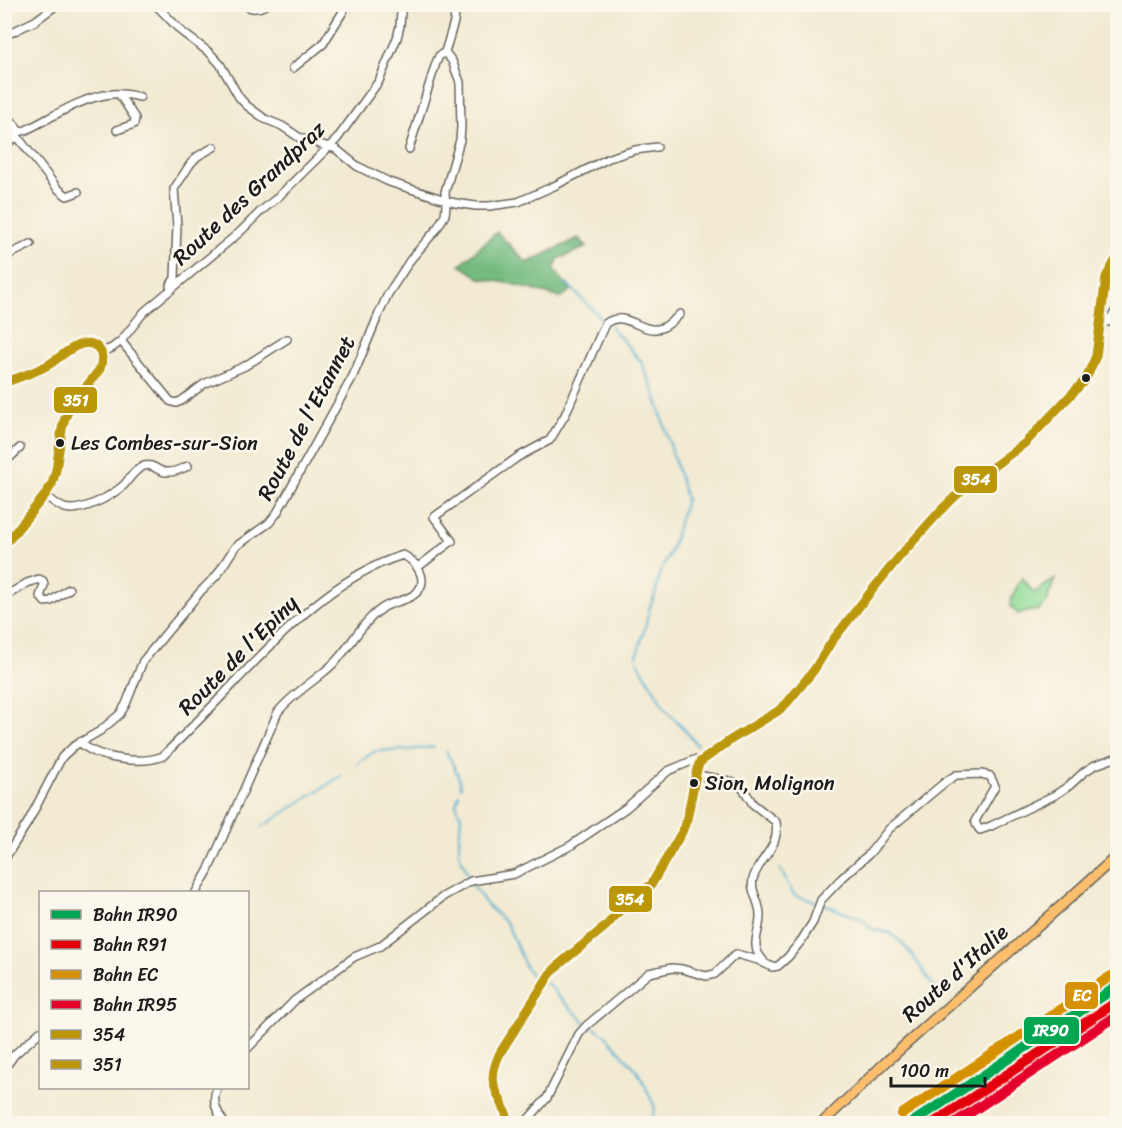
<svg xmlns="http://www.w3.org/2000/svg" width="1122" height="1128" viewBox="0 0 1122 1128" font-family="Sriracha,sans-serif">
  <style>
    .green { fill: #90db98; stroke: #567c5a; stroke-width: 1.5 }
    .forest { fill: #74bb80; stroke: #486c4e; stroke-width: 1.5 }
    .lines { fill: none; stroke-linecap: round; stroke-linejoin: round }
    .stream { stroke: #53afd1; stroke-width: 2 }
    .minor-casing { stroke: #67645c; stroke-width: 10 }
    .major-casing { stroke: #67645c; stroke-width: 12 }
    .minor { stroke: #fff; stroke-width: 7 }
    .major { stroke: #fabe6d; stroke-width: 9 }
    .bus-1-casing { stroke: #fbf7ec; stroke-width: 14 }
    .bus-2-casing { stroke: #fbf7ec; stroke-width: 14 }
    .bus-1 { stroke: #bb9708; stroke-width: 9 }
    .bus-2 { stroke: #bb9708; stroke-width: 9 }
    .rail-1-casing { stroke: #fbf7ec; stroke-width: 15 }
    .rail-2-casing { stroke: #fbf7ec; stroke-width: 15 }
    .rail-3-casing { stroke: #fbf7ec; stroke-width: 15 }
    .rail-4-casing { stroke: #fbf7ec; stroke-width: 15 }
    .rail-1 { stroke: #00a651; stroke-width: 10 }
    .rail-2 { stroke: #e30009; stroke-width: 10 }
    .rail-3 { stroke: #d69104; stroke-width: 10 }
    .rail-4 { stroke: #e4002b; stroke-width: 10 }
    .bus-dot { fill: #1c1c1c; stroke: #fbf7ec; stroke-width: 2 }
    .labels { text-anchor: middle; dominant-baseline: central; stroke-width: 5; stroke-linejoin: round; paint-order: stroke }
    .bus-label { font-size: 20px; fill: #1c1c1c; stroke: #fbf7ec; text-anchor: start }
    .street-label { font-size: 22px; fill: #1c1c1c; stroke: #fbf7ec }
    .line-badge { stroke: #fbf7ec; stroke-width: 2 }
    .badge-label { font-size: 16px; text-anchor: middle; font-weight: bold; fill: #fff }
  </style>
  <rect width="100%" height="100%" fill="#fbf7ec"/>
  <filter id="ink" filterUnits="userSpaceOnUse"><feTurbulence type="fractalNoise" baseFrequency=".0167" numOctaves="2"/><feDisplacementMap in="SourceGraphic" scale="12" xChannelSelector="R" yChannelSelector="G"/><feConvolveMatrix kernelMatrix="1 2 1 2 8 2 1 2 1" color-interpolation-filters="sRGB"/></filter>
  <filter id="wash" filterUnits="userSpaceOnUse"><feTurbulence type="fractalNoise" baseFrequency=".008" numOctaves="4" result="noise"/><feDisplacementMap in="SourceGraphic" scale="24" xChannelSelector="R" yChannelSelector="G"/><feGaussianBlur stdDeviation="1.35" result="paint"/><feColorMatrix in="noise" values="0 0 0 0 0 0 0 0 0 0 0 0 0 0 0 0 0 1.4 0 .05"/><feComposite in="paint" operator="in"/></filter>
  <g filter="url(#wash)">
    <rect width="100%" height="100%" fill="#f2ead2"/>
    <!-- green -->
    <path class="green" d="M1022 578 1034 593 1055 579 1048 597V601L1038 611 1036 610 1018 614 1010 606 1013 594Z"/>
    <!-- forest -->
    <path class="forest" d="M497 232 527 263 579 238 587 247 558 259 554 270 571 290 561 298 512 284 480 278 460 265Z"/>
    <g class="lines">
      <!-- stream -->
      <path class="stream" d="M566 283 603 320
        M610 326 641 361 655 394 686 499 671 550 660 572 655 595 649 609 648 616 637 656
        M637 660 666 710 684 729 697 745
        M446 751C452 764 460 774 461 787
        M357 764 375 751 408 750 434 747
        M459 794 456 804 461 817 459 843V853L468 876
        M262 827 341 776
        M780 869 794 895 815 902
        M471 883 487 905 507 924 526 968 532 976 548 984 553 989 556 994 584 1021 604 1034 634 1067 642 1079 655 1108 651 1124
        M823 904 861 919 874 930 890 933 902 943 913 956 937 992
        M940 1124 1118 1005"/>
    </g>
  </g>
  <g filter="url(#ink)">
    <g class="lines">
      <defs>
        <path id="minor" d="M155 4 182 32 210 53 220 64 239 97 246 105 265 119 282 126 300 138 336 149 357 166 389 182 455 203 476 206H489L518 202 554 186 609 158 635 150 657 147
          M243 4C252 10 259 9 268 4
          M4 36 35 21 58 4
          M293 68 323 44 344 10 345 4
          M4 112 15 125 19 132 14 139 4 145
          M117 130 134 124 135 118 119 94
          M19 132 26 130C51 118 83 96 112 94 121 93 131 95 140 97
          M17 136 57 188 67 196 78 192
          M409 149 436 63 439 56 445 52
          M4 257 31 244
          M171 290 170 286 175 278 177 226 174 189 191 163 198 156 214 147
          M1099 323 1108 322 1118 308
          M121 341 170 401 176 403 181 401 204 384 245 366 287 339
          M101 352 112 348 121 341 144 312 240 232 260 212 278 197 337 139 379 81 397 38 400 26 401 12 403 4
          M4 383C19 377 34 372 48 365 58 359 68 349 80 345 97 339 107 354 100 369L71 406 65 418 62 429 56 470 52 484 45 495 4 547
          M4 463 20 448
          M45 495C51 500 57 505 64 508 82 513 111 496 124 485 130 478 135 469 144 466 154 463 157 472 166 472 174 473 181 469 188 466
          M418 567 452 541 434 517 518 457 550 440 565 415 605 324C626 308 641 335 661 328 668 326 675 319 680 314
          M4 597 27 583 39 579 43 581 44 585 40 596 45 602 51 601 69 589
          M80 742C96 759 142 765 163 756 188 731 213 706 237 680 284 631 337 575 403 555 414 560 427 576 420 588 414 600 394 601 384 607 361 622 352 645 334 663 317 680 294 692 278 712L208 871 196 892
          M697 775 729 781 738 784 744 790 753 804 776 822C780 847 762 855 754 876 748 890 761 902 760 916 760 933 749 946 763 960
          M4 860 28 822 62 757 74 746 100 731 120 714 126 704 143 661 201 591 217 575 235 547 269 523 277 513 353 376 378 316 388 294 411 259 436 230 445 215 446 206 445 192 460 140 461 127 460 82 452 61 445 52 454 22 456 4
          M772 967 778 966 788 957 801 941 813 922 821 900 842 878 869 854 889 829 944 783 956 775 981 774 990 776 995 786 975 821 977 826 980 830 991 826 1055 795 1070 785 1084 772 1095 765 1118 757
          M248 1048 295 1000 354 957 380 946 444 896 471 881 514 874 570 846 626 808 668 771 694 760 700 762
          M4 1069 15 1054 40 1032
          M217 1088C211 1101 217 1112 225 1124
          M509 1124C506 1094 479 1089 500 1053L550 974 562 962 606 926 629 900 651 885 657 876 682 832 687 819 697 769 700 762 732 739 778 711 787 703 814 670 832 641 869 594 899 557 942 509 963 489 1025 443 1086 379 1096 356 1106 277 1118 255
          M524 1124 547 1098 579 1034 586 1026 649 973 672 968 682 969 706 976 715 974 736 954 758 960 772 967"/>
        <path id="major" d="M821 1124 886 1062 1118 855"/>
      </defs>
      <!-- minor casing -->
      <use href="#minor" class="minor-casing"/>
      <!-- major casing -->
      <use href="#major" class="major-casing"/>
      <!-- minor -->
      <use href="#minor" class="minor"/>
      <!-- major -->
      <use href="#major" class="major"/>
      <defs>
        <path id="bus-1" d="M509 1124C502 1091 483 1089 500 1053L550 974 562 962 606 926 629 900 651 885 682 832 687 819 697 769 700 762 732 739 778 711 787 703 814 670 832 641 869 594 899 557 942 509 963 489 1025 443 1086 379 1096 356 1106 277 1118 256"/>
        <path id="bus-2" d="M4 383C19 377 34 373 48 365 60 358 83 334 97 347 104 353 102 362 100 369L71 406 65 418 62 429 56 470 52 484 45 495 4 546"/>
      </defs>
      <!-- bus-1 casing -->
      <use href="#bus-1" class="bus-1-casing"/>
      <!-- bus-2 casing -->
      <use href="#bus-2" class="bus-2-casing"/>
      <!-- bus-1 -->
      <use href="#bus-1" class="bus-1"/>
      <!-- bus-2 -->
      <use href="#bus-2" class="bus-2"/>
      <defs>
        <path id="rail-1" d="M910 1124 1118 986"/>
        <path id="rail-2" d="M932 1124 1118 1001"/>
        <path id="rail-3" d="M902 1114 1111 976"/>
        <path id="rail-4" d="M953 1124 1118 1015"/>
      </defs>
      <!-- rail-1 casing -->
      <use href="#rail-1" class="rail-1-casing"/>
      <!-- rail-2 casing -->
      <use href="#rail-2" class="rail-2-casing"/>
      <!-- rail-3 casing -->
      <use href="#rail-3" class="rail-3-casing"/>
      <!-- rail-4 casing -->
      <use href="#rail-4" class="rail-4-casing"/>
      <!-- rail-1 -->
      <use href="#rail-1" class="rail-1"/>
      <!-- rail-2 -->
      <use href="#rail-2" class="rail-2"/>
      <!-- rail-3 -->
      <use href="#rail-3" class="rail-3"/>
      <!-- rail-4 -->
      <use href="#rail-4" class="rail-4"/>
    </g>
  </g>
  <!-- markers -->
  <g class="bus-dot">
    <circle cx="1086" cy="378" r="5"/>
    <circle cx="60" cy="443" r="5"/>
    <circle cx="694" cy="783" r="5"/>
  </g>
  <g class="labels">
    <!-- bus labels -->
    <g class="bus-label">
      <text x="71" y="443">Les Combes-sur-Sion</text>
      <text x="705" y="783">Sion, Molignon</text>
    </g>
    <!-- street labels -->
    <g class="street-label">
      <text transform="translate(249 193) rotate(-43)">Route des Grandpraz</text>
      <text transform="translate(306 418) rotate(-62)">Route de l'Etannet</text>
      <text transform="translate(238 655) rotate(-45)">Route de l'Epiny</text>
      <text transform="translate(955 973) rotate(-42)">Route d'Italie</text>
    </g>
  </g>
  <g class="line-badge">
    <rect x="53" y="386" width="45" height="28" rx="6" fill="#bb9708"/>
    <rect x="953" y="465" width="45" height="29" rx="6" fill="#bb9708"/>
    <rect x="608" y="885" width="45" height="28" rx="6" fill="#bb9708"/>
    <rect x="1064" y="981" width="35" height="29" rx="6" fill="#d69104"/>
    <rect x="1023" y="1016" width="57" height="29" rx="6" fill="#00a651"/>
  </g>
  <g class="badge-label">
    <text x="76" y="406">351</text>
    <text x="976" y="485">354</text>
    <text x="630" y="905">354</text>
    <text x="1082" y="1001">EC</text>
    <text x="1051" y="1036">IR90</text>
  </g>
  <!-- margin -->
  <rect width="1122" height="1128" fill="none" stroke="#fbf7ec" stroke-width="24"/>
  <!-- legend -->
  <rect x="39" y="891" width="210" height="198" fill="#fbf7ec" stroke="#a29f99" stroke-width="1.5"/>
  <rect x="51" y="910" width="30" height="9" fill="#00a651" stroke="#a29f99" stroke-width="1.5"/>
  <text x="93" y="921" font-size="18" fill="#1c1c1c">Bahn IR90</text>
  <rect x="51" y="940" width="30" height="9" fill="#e30009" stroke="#a29f99" stroke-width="1.5"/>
  <text x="93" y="951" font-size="18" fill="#1c1c1c">Bahn R91</text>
  <rect x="51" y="970" width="30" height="9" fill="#d69104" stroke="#a29f99" stroke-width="1.5"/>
  <text x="93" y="981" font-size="18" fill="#1c1c1c">Bahn EC</text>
  <rect x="51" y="1000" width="30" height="9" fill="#e4002b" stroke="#a29f99" stroke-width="1.5"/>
  <text x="93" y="1011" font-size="18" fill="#1c1c1c">Bahn IR95</text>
  <rect x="51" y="1030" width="30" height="9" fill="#bb9708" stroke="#a29f99" stroke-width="1.5"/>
  <text x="93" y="1041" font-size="18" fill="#1c1c1c">354</text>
  <rect x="51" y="1060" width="30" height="9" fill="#bb9708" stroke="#a29f99" stroke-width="1.5"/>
  <text x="93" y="1071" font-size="18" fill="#1c1c1c">351</text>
  <!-- scale -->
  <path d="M891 1077v9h94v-9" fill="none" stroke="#1c1c1c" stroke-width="3"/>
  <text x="900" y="1077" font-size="18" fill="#1c1c1c" stroke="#fbf7ec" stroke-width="4.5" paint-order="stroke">100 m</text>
</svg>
